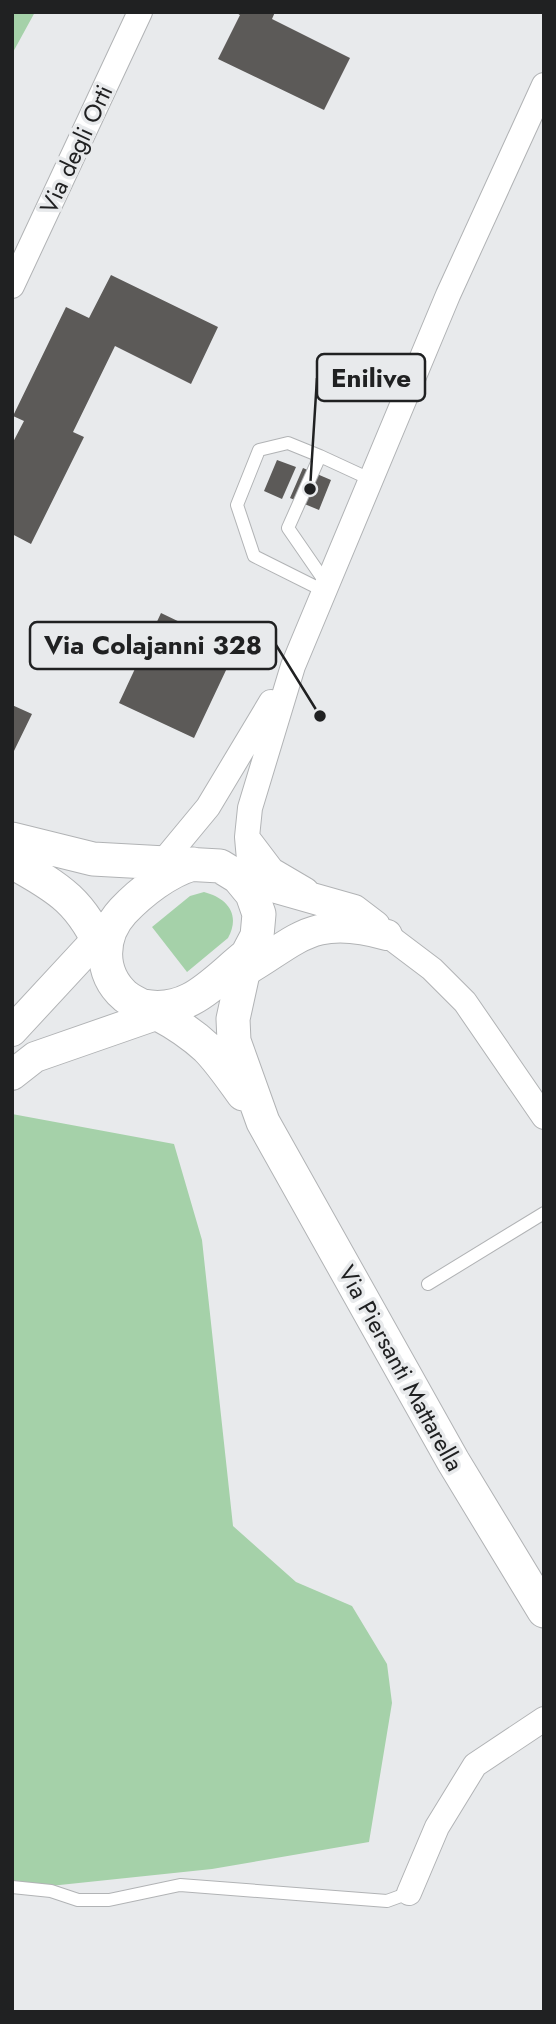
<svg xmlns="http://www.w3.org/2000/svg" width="556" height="2024" viewBox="0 0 556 2024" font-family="Jost,sans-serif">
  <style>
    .green { fill: #a5d1a9 }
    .building { fill: #5c5a58 }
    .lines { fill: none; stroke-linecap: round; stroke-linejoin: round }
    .service-casing { stroke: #b1b3b5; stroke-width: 14 }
    .minor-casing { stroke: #b1b3b5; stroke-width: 26 }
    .tertiary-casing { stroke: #b1b3b5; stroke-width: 32 }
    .secondary-casing { stroke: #b1b3b5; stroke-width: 35 }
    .service { stroke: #fff; stroke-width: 12 }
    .minor { stroke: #fff; stroke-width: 24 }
    .tertiary { stroke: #fff; stroke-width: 30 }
    .secondary { stroke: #fff; stroke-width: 33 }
    .labels { text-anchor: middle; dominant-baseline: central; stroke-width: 7; stroke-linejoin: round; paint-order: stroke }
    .street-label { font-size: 24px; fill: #202122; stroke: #e8eaec }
    .leader { fill: none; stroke: #202122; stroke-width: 2.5 }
    .callout-dot { fill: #202122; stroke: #e8eaec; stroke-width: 2.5 }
    .callout { fill: #e8eaec; stroke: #202122; stroke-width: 2.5 }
    .callout-label { font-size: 26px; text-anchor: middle; font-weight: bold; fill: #202122 }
  </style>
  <rect width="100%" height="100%" fill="#e8eaec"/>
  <!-- green -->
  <path class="green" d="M12 12H35L12 54Z
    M204 892C227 898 241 914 228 938L187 972 152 927 190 896Z
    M12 1114 174 1144 202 1240 233 1526 296 1582 352 1606 387 1664 392 1703 369 1842 212 1869 12 1890Z"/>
  <!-- building -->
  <path class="building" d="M235 12H275L272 19 350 58 324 110 218 59 240 15Z
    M111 275 218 327 191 384 115 346 73 432 84 437 31 544 12 534V444L24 421 13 416 66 307 89 318Z
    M277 460 296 467 282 499 264 491Z
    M303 468 331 480 319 510 290 498Z
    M161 613 236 649 194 738 119 703Z
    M12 705 32 714 12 755Z"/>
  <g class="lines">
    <defs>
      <path id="service" d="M320 456 288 443 259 450 237 505 254 556 326 592
        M328 586 288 528 320 456 372 480
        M428 1284 544 1213
        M12 1887 51 1891 78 1900H109L180 1885 387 1901 409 1893"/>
      <path id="minor" d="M12 286 140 12
        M247 837 272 870 306 890
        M155 871 208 807 271 702
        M252 894 247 837 250 808 293 666 448 295 544 85
        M387 935 432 969 465 1002 544 1117
        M409 1893 437 1827 475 1765 544 1719"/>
      <path id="tertiary" d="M238 877 354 910 375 926
        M231 979C296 945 306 912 387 935
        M12 1031 112 923
        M12 1075 35 1057 173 1009"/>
      <path id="secondary" d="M12 839 93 859 220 866 238 877 252 894 259 914 257 936 247 955 233 1019 234 1041 263 1122 453 1461 544 1611
        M12 862C60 888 83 903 104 954
        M193 864C168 871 141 892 123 911 100 936 99 973 125 996 135 1004 148 1008 158 1014 175 1023 193 1035 207 1048 220 1061 232 1079 243 1094
        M143 1006C189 1015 213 982 247 955"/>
    </defs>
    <!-- service casing -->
    <use href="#service" class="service-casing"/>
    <!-- minor casing -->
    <use href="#minor" class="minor-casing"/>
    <!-- tertiary casing -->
    <use href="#tertiary" class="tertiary-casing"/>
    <!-- secondary casing -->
    <use href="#secondary" class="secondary-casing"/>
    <!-- service -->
    <use href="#service" class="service"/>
    <!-- minor -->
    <use href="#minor" class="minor"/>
    <!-- tertiary -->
    <use href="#tertiary" class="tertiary"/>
    <!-- secondary -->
    <use href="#secondary" class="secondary"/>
  </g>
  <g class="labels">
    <!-- street labels -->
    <g class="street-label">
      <text transform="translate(76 149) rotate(-65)">Via degli Orti</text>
      <text transform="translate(401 1368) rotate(61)">Via Piersanti Mattarella</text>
    </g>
  </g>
  <!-- callouts -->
  <path class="leader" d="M310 489L317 378M320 716L276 645"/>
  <g class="callout-dot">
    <circle cx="310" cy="489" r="7"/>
    <circle cx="320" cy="716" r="7"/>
  </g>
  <g class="callout">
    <rect x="317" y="354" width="108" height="47" rx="7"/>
    <rect x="30" y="622" width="246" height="47" rx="7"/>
  </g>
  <g class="callout-label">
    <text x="371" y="387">Enilive</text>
    <text x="153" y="654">Via Colajanni 328</text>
  </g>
  <!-- border -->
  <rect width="556" height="2024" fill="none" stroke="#202122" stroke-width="28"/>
</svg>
